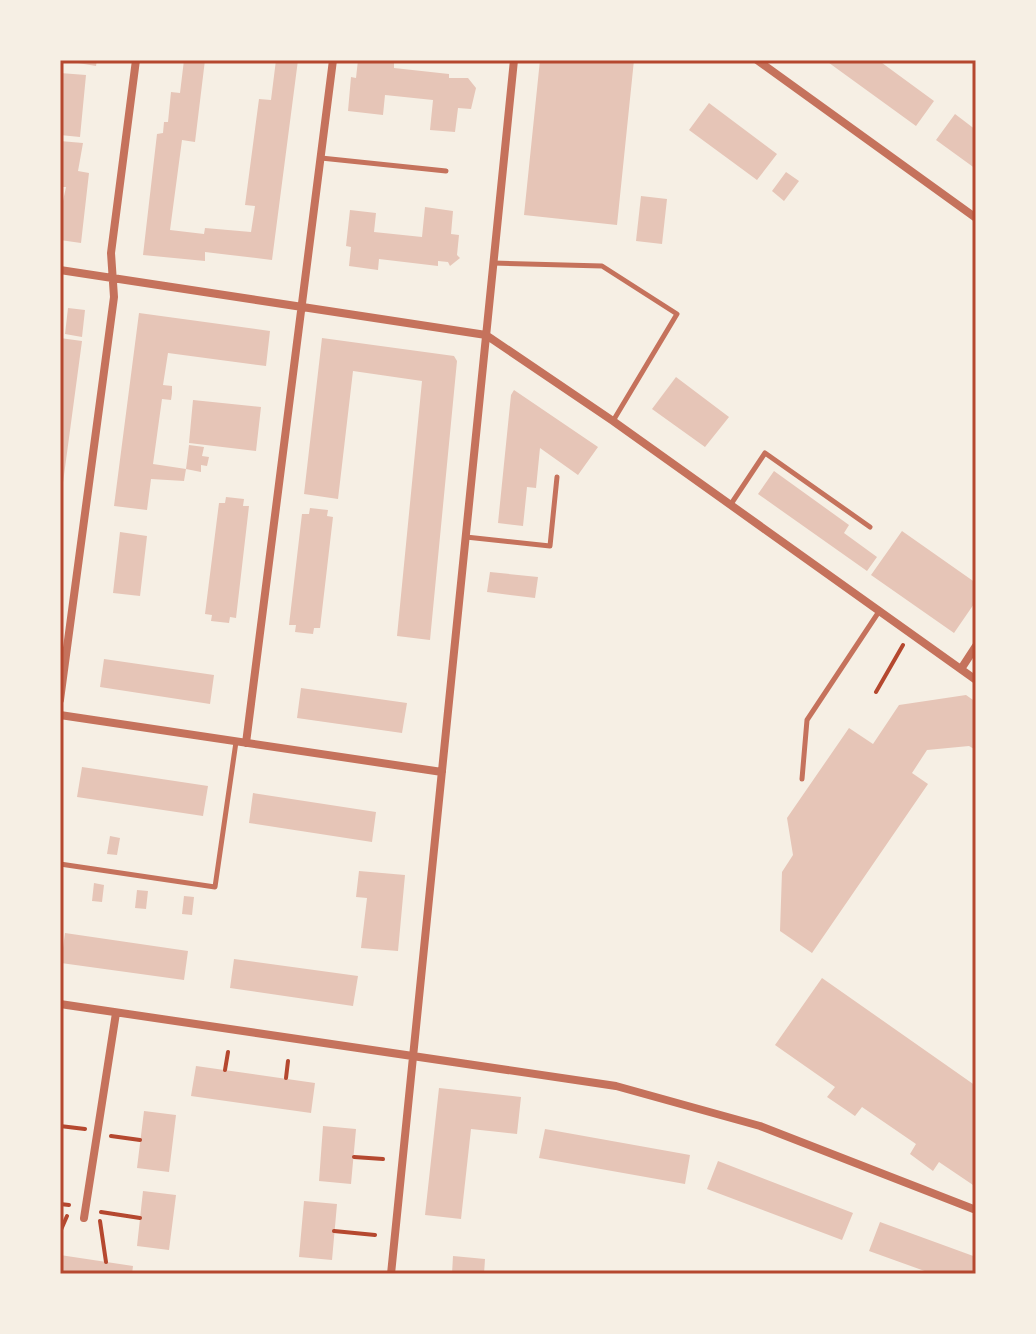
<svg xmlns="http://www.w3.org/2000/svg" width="1036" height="1334" viewBox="0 0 1036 1334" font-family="Montserrat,sans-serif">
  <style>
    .building { fill: #e6c5b7 }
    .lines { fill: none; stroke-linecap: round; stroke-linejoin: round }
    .path { stroke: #b5482f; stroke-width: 4 }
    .service { stroke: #c5725c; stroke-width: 5 }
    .minor { stroke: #c5725c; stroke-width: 8 }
    .neatline { fill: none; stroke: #b5482f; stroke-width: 3 }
  </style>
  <rect width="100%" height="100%" fill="#f6efe4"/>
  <!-- building -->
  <path class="building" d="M60 60H97L96 66Z
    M184 60H205L195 142 182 140 170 230 204 234 205 228 251 232 255 206 245 205 259 99 271 100 276 60H298L272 260 205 252V261L143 255 157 134 163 133 164 122H168L171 92 180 93Z
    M358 60H394V68L449 74V78H468L476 88 471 109 458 108 455 132 430 130 433 100 385 95 383 115 348 111 351 77 356 78Z
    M540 60H634L617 225 524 215Z
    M825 60H878L934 101 916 126Z
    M60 73 86 75 80 137 60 135Z
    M709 103 777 154 757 180 689 130Z
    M955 114 976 130V169L936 140Z
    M60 141 83 143 78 171 89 173 81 243 60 240V215L66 187H60Z
    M786 172 799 181 784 201 772 191Z
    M641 196 667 199 662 244 636 241Z
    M425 207 453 211 451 234 459 235 457 255 460 258 450 266 448 262 438 261V266L379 259 378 270 349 266 351 247 346 246 350 210 376 213 374 232 422 237Z
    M68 308 85 310 82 337 65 334Z
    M139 313 270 331 266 366 168 353 163 385 172 386V393L171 400 162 399 153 464 186 469 189 445 204 447 202 456 209 457 207 466 201 465V472L186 469 184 481 151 479 147 510 114 506Z
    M60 338 82 341 62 490 60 489Z
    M322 338 454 356 457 361 430 640 397 636 422 381 353 371 338 499 304 494Z
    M676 377 729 417 705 447 652 409Z
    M514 390 598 447 578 475 540 448 536 488 527 487 523 526 498 523 511 395Z
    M193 400 261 407 256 451 189 443Z
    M774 471 849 525 844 533 877 557 867 571 758 494Z
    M226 497 244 499 243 506H249L236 618 230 617 229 623 211 621 212 615 205 614 219 503H225Z
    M310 508 328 510 327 516 333 517 320 628H314L313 634 295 632 296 625H289L302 514H309Z
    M902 531 976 583V601L954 633 871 575Z
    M120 532 147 536 140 596 113 593Z
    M490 572 538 577 535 598 487 592Z
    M104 659 214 675 210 704 100 687Z
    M301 688 407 703 402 733 297 718Z
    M966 695 976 702V750L969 746 927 750 912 773 928 784 812 953 780 931 782 872 793 855 787 818 849 728 873 744 899 705Z
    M82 767 208 786 203 816 77 797Z
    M253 793 376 812 372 842 249 823Z
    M110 836 120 838 117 855 107 854Z
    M359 871 405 875 398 951 361 948 367 898 356 897Z
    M94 883 104 885 102 902 92 901Z
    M137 890 148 891 146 909 135 908Z
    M184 896 194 897 192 915 182 914Z
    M65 933 188 951 184 980 61 963Z
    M234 959 358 976 353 1006 230 988Z
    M822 978 976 1086V1187L939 1162 933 1171 910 1154 916 1144 862 1107 855 1116 827 1097 835 1087 775 1045Z
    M196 1066 315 1083 311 1113 191 1096Z
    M439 1088 521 1097 517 1134 471 1129 461 1219 425 1215Z
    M144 1111 176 1115 169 1172 137 1168Z
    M323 1126 356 1129 351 1184 319 1181Z
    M545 1129 690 1155 685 1184 539 1158Z
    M718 1161 853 1213 842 1240 707 1189Z
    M143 1191 176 1195 169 1250 137 1246Z
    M304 1201 337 1204 332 1260 299 1257Z
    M880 1222 976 1257V1274H933L869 1251Z
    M60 1255 133 1266 132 1274H60Z
    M453 1256 485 1259 484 1274H452Z"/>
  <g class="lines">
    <!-- path -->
    <path class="path" d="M876 692 903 645
      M225 1070 228 1052
      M286 1078 288 1061
      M60 1126 85 1129
      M111 1136 140 1140
      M354 1157 383 1159
      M60 1204 69 1205
      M101 1212 140 1218
      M100 1221 106 1262
      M334 1231 375 1235
      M60 1232 67 1216"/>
    <!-- service -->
    <path class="service" d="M321 158 446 171
      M493 263 602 266 677 314 613 421
      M731 504 765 453 870 527
      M466 537 550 546 557 477
      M802 779 807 720 880 610
      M60 864 215 887 236 742"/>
    <!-- minor -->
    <path class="minor" d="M757 60 976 218
      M60 270 486 335 613 421 976 680
      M961 669 976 646
      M60 700 114 297 111 253 136 60
      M60 715 442 772
      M246 743 333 60
      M60 1004 616 1086 760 1126 976 1210
      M84 1218 116 1013
      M391 1274 514 60"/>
  </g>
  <!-- border -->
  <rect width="1036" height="1334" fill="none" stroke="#f6efe4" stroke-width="124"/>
  <rect x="62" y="62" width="912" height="1210" class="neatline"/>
</svg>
